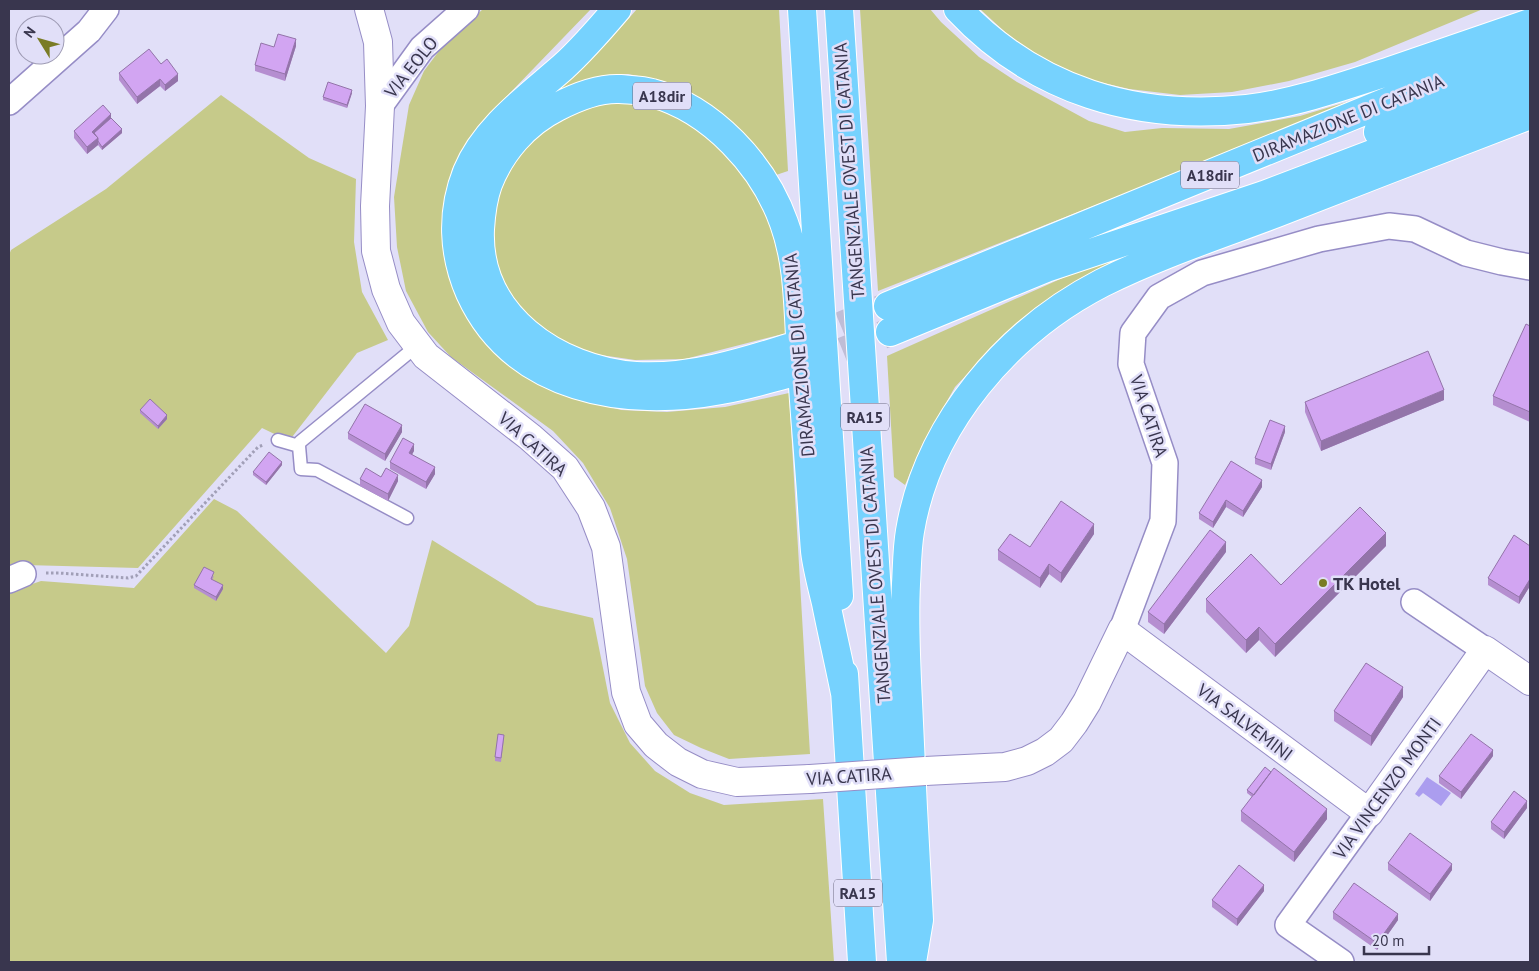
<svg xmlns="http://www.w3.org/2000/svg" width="1539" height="971" viewBox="0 0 1539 971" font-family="'PT Sans',sans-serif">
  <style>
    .green { fill: #c6ca8a }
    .water { fill: #ab9def }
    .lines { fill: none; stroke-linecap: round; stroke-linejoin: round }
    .highway-tunnel { stroke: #bfbdd6; stroke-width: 28; stroke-dasharray: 28 14; stroke-linecap: butt }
    .lane-casing { stroke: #968dc6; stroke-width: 15 }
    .street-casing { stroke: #968dc6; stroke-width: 28 }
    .secondary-casing { stroke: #968dc6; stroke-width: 30 }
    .highway-casing { stroke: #fff; stroke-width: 30 }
    .path { stroke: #a19fb7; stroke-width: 3; stroke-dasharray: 2.5 2.5; stroke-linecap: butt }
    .lane { stroke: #fff; stroke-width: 12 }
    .street { stroke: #fff; stroke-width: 25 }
    .secondary { stroke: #fff; stroke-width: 28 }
    .highway { stroke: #76d2fe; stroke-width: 28 }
    .secondary-bridge-casing { stroke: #968dc6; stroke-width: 30; stroke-linecap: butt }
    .secondary-bridge { stroke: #fff; stroke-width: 28 }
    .wall { fill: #b58ed0 }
    .shaded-wall { fill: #9374a9 }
    .building { fill: #d2a5f2; stroke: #9374a9 }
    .poi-dot { fill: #7a7c25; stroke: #e1dff8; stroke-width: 2 }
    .labels { text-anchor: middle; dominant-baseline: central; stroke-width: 5; stroke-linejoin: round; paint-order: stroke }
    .shield { fill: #e1dff8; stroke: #6b6981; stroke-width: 1 }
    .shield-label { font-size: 16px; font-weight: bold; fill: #39364e }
    .street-label { font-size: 18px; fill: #39364e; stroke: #e1dff8 }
    .poi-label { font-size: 18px; font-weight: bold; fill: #39364e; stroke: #e1dff8; text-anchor: start }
  </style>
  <rect width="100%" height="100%" fill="#e1dff8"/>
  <!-- green -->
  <path class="green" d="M483 9H591L481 123 452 169 442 223 446 263 460 304 486 343 526 375 565 395 621 410 667 412 725 407 789 393 810 754 729 759 701 748 674 735 657 713 645 686 627 559 610 508 583 463 553 431 451 357 428 332 406 291 397 247 394 197 409 105 424 71 442 47Z
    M637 9H779L788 171 776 175 750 142 696 97 664 81 628 74 600 76 551 94 608 42Z
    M860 9H930L941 22 979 57 1017 82 1089 121 1125 132 1162 128 1229 129 1300 116 1390 89 878 291Z
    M980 9H1483L1355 62 1289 81 1232 92 1180 95 1129 89 1087 79 1038 56 1005 32Z
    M221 95 309 158 356 179 354 242 362 292 388 340 357 353 289 441 262 428 138 568 25 565 9 572V255L11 250 106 189Z
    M621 102 657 108 693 124 725 149 747 179 769 222 780 262 787 333 685 359 635 360 594 354 562 342 535 325 512 301 498 276 491 241 493 206 506 173 523 148 548 123 583 107Z
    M1160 242 1067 289 1004 335 955 387 923 443 905 485 894 477 887 356 1085 268Z
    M214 499 237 511 386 653 409 626 432 540 537 605 593 618 610 703 630 743 655 771 690 793 724 805 823 799 834 962H9V592L41 581 134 588Z"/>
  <!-- water -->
  <path class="water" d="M1427 777 1451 793 1441 806 1423 793 1419 797 1415 794Z"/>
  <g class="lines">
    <!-- highway-tunnel -->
    <path class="highway-tunnel" d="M802 342 888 306
      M804 367 890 332"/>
    <defs>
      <path id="lane" d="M278 440 299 446 300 442 418 345
        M299 446 301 469 317 470 407 518"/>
      <path id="street" d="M9 102 89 31 106 9
        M380 106 422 48 466 9
        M9 580 23 574
        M1414 602 1485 650
        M1122 630 1163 521 1165 463 1131 364 1133 333 1159 297 1202 273 1319 239 1389 226 1415 229 1466 253 1502 262 1530 267
        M1341 962 1288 925 1369 813"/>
      <path id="secondary" d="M369 9 378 42 380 106 375 206 376 251 386 289 401 323 426 356 530 437 565 468 591 508 606 547 626 692 638 724 656 745 678 762 702 774 737 782 810 779
        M925 771 1005 767 1027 761 1045 752 1061 740 1074 723 1087 702 1122 630 1369 813 1485 650 1530 681"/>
      <path id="highway" d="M617 9C600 29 583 49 563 67 529 97 485 128 467 172 451 212 453 254 470 293 514 390 626 408 721 390 745 386 768 379 791 373
        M802 9 839 596
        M839 9 901 962
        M958 9C1035 91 1137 121 1247 109 1296 103 1344 86 1390 71 1437 55 1484 39 1530 23
        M1378 132 1530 71
        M888 306 1530 43
        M890 332 1046 268 1264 195 1530 94
        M791 347C741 363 689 379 636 376 557 370 476 316 480 229 481 213 483 198 488 184 501 151 525 123 557 107 576 97 598 88 620 89 631 90 642 90 652 93 712 109 764 166 784 223 799 264 798 310 801 353 803 395 807 437 810 479 812 503 813 527 815 551 817 568 822 586 826 603 832 633 839 663 845 693
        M844 674 862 962
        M912 962 919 920C915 847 911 775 908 702 906 663 904 623 906 584 907 567 907 548 910 531 928 424 1007 332 1102 283 1158 255 1219 235 1277 213 1361 180 1446 147 1530 115"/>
    </defs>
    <!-- lane casing -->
    <use href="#lane" class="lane-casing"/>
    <!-- street casing -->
    <use href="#street" class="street-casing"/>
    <!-- secondary casing -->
    <use href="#secondary" class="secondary-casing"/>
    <!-- highway casing -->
    <use href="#highway" class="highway-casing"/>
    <!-- path -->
    <path class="path" d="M46 573H59L128 578 136 576 258 447 263 445"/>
    <!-- lane -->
    <use href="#lane" class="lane"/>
    <!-- street -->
    <use href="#street" class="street"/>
    <!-- secondary -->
    <use href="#secondary" class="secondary"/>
    <!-- highway -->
    <use href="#highway" class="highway"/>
    <defs>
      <path id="secondary-bridge" d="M810 779 925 771"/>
    </defs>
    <!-- secondary-bridge casing -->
    <use href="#secondary-bridge" class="secondary-bridge-casing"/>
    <!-- secondary-bridge -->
    <use href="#secondary-bridge" class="secondary-bridge"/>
  </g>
  <!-- wall -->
  <path class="wall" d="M296 46 285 81 255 71V65L274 47Z
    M119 73 178 81 165 91 160 86 137 104 119 80Z
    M352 93 347 108 323 100V97Z
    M111 118 122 133 102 150 98 145 87 154 74 138V131Z
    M1530 326V422L1493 405V396Z
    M1444 400 1321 451 1305 412V402Z
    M140 410 167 419 158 429 140 413Z
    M402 432 385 461 348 439V433Z
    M1285 432 1271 470 1255 464V458Z
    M414 451 412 454 435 474 426 489 390 469V462Z
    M282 465 266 485 253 475V472Z
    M381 477 398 481 388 501 360 486V479Z
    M1262 480V487L1243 517 1226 507 1213 528 1199 519V513Z
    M1094 534 1061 583 1049 574 1040 588 998 560V550L1030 547Z
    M1386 546 1275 657 1259 640 1246 653 1206 612V599L1281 585Z
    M1530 546V586L1519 604 1488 585V578Z
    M1226 552 1164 634 1148 622V612Z
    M214 576 212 580 223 589 216 601 194 588V585Z
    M1403 697 1371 746 1334 721V711Z
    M504 738 501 762 495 761V757Z
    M1493 756 1461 799 1439 783V776Z
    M1247 790 1327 819 1294 862 1241 821V811L1252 797 1247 793Z
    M1527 808 1504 839 1491 829V822Z
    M1388 863 1452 870 1430 901 1388 870Z
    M1264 891 1237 926 1212 907V900Z
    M1333 912 1398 920 1377 950 1333 919Z"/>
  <!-- shaded-wall -->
  <path class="shaded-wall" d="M296 39V46L285 81V74Z
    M178 74V81L165 91V85Z
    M160 79V86L137 104V97Z
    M352 90V93L347 108V105Z
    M111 114V121L94 137 92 132Z
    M122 129V133L102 150V147Z
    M98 138V145L87 154V147Z
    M1444 390V400L1321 451V441Z
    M167 415V419L158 429V426Z
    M402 425V432L385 461V454Z
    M1285 426V432L1271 470V464Z
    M414 444V451L409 460V453Z
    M282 462V465L266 485V482Z
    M435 467V474L426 489V482Z
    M398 475V481L388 501V494Z
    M1262 480V487L1243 517V511Z
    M1226 500V507L1213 528V522Z
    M1094 524V534L1061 583V573Z
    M1386 533V546L1275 657V644Z
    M1226 542V552L1164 634V624Z
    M1049 564V574L1040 588V578Z
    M1530 579V586L1519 604V597Z
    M223 585V589L216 601V597Z
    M1259 627V640L1246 653V640Z
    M1403 687V697L1371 746V736Z
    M1493 750V756L1461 799V792Z
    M1527 801V808L1504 839V832Z
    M1327 809V819L1294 862V852Z
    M1452 864V870L1430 901V894Z
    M1264 885V891L1237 926V919Z
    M1398 914V920L1377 950V943Z"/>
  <!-- building -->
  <path class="building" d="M278 34 296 39 285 74 255 65 261 43 274 47Z
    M149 49 161 64 167 59 178 74 165 85 160 79 137 97 119 73Z
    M328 82 352 90 347 105 323 97Z
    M103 105 111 114 92 132 98 138 87 147 74 131Z
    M111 118 122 129 102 147 98 141V138L94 133Z
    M1526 324 1530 326V412L1493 396Z
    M1428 351 1444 390 1321 441 1305 402Z
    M150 399 167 415 158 426 140 410Z
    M365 404 402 425 385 454 348 433Z
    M1270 420 1285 426 1271 464 1255 458Z
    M403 438 414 444 409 453 435 467 426 482 390 462Z
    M269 452 282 462 266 482 253 472Z
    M1231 461 1262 480 1243 511 1226 500 1213 522 1199 513Z
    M366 468 381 477 386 468 398 475 388 494 360 479Z
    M1061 501 1094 524 1061 573 1049 564 1040 578 998 550 1010 534 1030 547Z
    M1360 507 1386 533 1275 644 1259 627 1246 640 1206 599 1251 554 1281 585Z
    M1210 530 1226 542 1164 624 1148 612Z
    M1514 535 1530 546V579L1519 597 1488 578Z
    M204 567 214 572 211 579 223 585 216 597 194 585Z
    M1366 663 1403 687 1371 736 1334 711Z
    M498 734 504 735 501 758 495 757Z
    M1471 734 1493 750 1461 792 1439 776Z
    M1265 767 1271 772 1254 795 1247 790Z
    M1274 768 1327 809 1294 852 1241 811Z
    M1514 791 1527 801 1504 832 1491 822Z
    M1410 833 1452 864 1430 894 1388 863Z
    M1239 865 1264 885 1237 919 1212 900Z
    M1354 883 1398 914 1377 943 1333 912Z"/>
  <!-- markers -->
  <circle class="poi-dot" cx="1323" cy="583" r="5"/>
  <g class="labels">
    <!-- shield labels -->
    <g class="shield">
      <rect x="633" y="82.5" width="58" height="27" rx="4"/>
      <rect x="1181" y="161.5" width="58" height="27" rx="4"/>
      <rect x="841" y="403.5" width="48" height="27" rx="4"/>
      <rect x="834" y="879.5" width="48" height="27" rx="4"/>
    </g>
    <g class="shield-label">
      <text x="662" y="96">A18dir</text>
      <text x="1210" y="175">A18dir</text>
      <text x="865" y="417">RA15</text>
      <text x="858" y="893">RA15</text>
    </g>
    <!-- street labels -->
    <g class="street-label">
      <text transform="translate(411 67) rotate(-51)">VIA EOLO</text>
      <text transform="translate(1348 118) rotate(-22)">DIRAMAZIONE DI CATANIA</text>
      <text transform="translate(849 171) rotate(-94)">TANGENZIALE OVEST DI CATANIA</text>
      <text transform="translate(799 355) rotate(-95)">DIRAMAZIONE DI CATANIA</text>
      <text transform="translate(1149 416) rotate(72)">VIA CATIRA</text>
      <text transform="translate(533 444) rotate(42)">VIA CATIRA</text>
      <text transform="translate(875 575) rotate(-94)">TANGENZIALE OVEST DI CATANIA</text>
      <text transform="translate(1245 722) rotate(37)">VIA SALVEMINI</text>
      <text transform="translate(849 776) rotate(-4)">VIA CATIRA</text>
      <text transform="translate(1387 788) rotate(-54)">VIA VINCENZO MONTI</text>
    </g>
    <!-- poi labels -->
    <g class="poi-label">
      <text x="1333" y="583">TK Hotel</text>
    </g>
  </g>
  <!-- border -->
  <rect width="1539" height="971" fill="none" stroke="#39364e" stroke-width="20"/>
  <!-- north arrow -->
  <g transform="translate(40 40) rotate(307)"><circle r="24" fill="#e1dff8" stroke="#9e9bb4"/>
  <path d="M0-4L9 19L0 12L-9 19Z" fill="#7a7c25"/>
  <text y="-8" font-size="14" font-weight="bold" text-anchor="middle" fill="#39364e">N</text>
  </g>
  <!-- scale -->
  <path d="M1364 946v8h65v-8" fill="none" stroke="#39364e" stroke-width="2.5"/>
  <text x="1372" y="946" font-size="15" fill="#39364e" stroke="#e1dff8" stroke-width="4" paint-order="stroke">20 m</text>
</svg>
